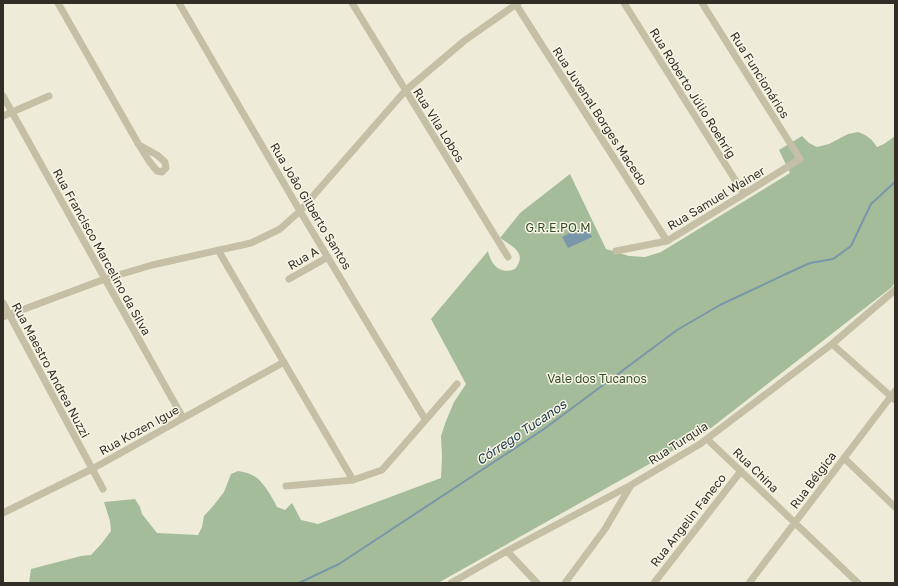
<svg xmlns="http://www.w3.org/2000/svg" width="898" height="586" viewBox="0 0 898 586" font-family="'Golos Text',sans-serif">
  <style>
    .green { fill: #a5bc9a }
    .water { fill: #7a96a9 }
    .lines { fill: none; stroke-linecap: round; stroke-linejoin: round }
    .stream { stroke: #7a96a9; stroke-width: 2 }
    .minor { stroke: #c5bfa6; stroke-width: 7 }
    .labels { text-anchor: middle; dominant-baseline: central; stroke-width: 3; stroke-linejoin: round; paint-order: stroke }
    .street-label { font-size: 12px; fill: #322e26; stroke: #f7f5e4 }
    .park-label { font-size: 12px; fill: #364e2c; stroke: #f7f5e4 }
    .water-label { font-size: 13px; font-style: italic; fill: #203b4f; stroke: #f7f5e4 }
  </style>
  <rect width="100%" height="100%" fill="#eeecd9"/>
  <!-- green -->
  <path class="green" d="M858 132C867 135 872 139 877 147L884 144 895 136V282L892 287 706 432 438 583H29L31 569 81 556 91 555 102 543 111 531 110 521 104 502 135 499 140 507 142 514 157 533 198 535 202 527 204 516 214 505 224 492 231 474 238 471C243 472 249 473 254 476 262 480 273 498 277 507L285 510 292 503 301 520 318 524 441 478 442 457 441 436 446 421 454 402 466 384 431 319 488 251C491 265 500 275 515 269 528 253 512 246 500 238L520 213 570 174 606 249 629 256 645 257 661 252 790 173 779 150 802 136 809 143 817 147 829 144 848 134Z"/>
  <!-- water -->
  <path class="water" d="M586 225 592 237 568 248 562 237Z"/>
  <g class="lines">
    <!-- stream -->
    <path class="stream" d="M299 583 339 564 544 429 677 330 720 305 788 273 810 263 833 259 851 246 871 204 895 182"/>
    <!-- minor -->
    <path class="minor" d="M58 3 139 145 149 161 157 171 162 172 166 168 165 162 157 155 139 145
      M179 3 300 211 425 419
      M352 3 508 257
      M515 3 667 241
      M624 3 744 194
      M3 96 105 279 183 418
      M3 116 49 96
      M218 250 353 480
      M616 251 667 241 744 194 800 159 702 3
      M289 279 328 257
      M3 303 103 489
      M3 317 105 279 152 265 251 243 280 229 300 211 405 91 464 41 518 3
      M832 344 895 400
      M707 439 858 583
      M844 458 895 507
      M286 486 353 480 382 470 457 384
      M3 513 92 469 284 362
      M507 551 537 583
      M451 583 507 551 631 485 700 444 832 344 895 290
      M565 583 605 529 631 485
      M654 583 741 471
      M749 583 895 391"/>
  </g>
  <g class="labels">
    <!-- street labels -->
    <g class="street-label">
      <text transform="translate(760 75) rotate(58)">Rua Funcionários</text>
      <text transform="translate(693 93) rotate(58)">Rua Roberto Júlio Roehrig</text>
      <text transform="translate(600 116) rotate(57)">Rua Juvenal Borges Macedo</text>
      <text transform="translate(439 125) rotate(58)">Rua Vila Lobos</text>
      <text transform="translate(716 198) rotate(-31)">Rua Samuel Wainer</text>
      <text transform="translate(311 206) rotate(59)">Rua João Gilberto Santos</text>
      <text transform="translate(102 252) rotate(61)">Rua Francisco Marcelino da Silva</text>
      <text transform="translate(303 258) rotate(-30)">Rua A</text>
      <text transform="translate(51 370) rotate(62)">Rua Maestro Andrea Nuzzi</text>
      <text transform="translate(139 430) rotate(-29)">Rua Kozen Igue</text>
      <text transform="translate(678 443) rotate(-33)">Rua Turquia</text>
      <text transform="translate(756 470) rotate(44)">Rua China</text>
      <text transform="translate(813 480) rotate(-53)">Rua Bélgica</text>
      <text transform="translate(688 520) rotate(-52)">Rua Angelin Faneco</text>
    </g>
    <!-- park labels -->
    <g class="park-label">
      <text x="558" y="227">G.R.E.PO.M</text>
      <text x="597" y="378">Vale dos Tucanos</text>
    </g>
    <!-- water labels -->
    <g class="water-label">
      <text transform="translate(521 432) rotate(-34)">Córrego Tucanos</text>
    </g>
  </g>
  <!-- border -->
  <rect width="898" height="586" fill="none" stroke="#322e26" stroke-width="8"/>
</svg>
